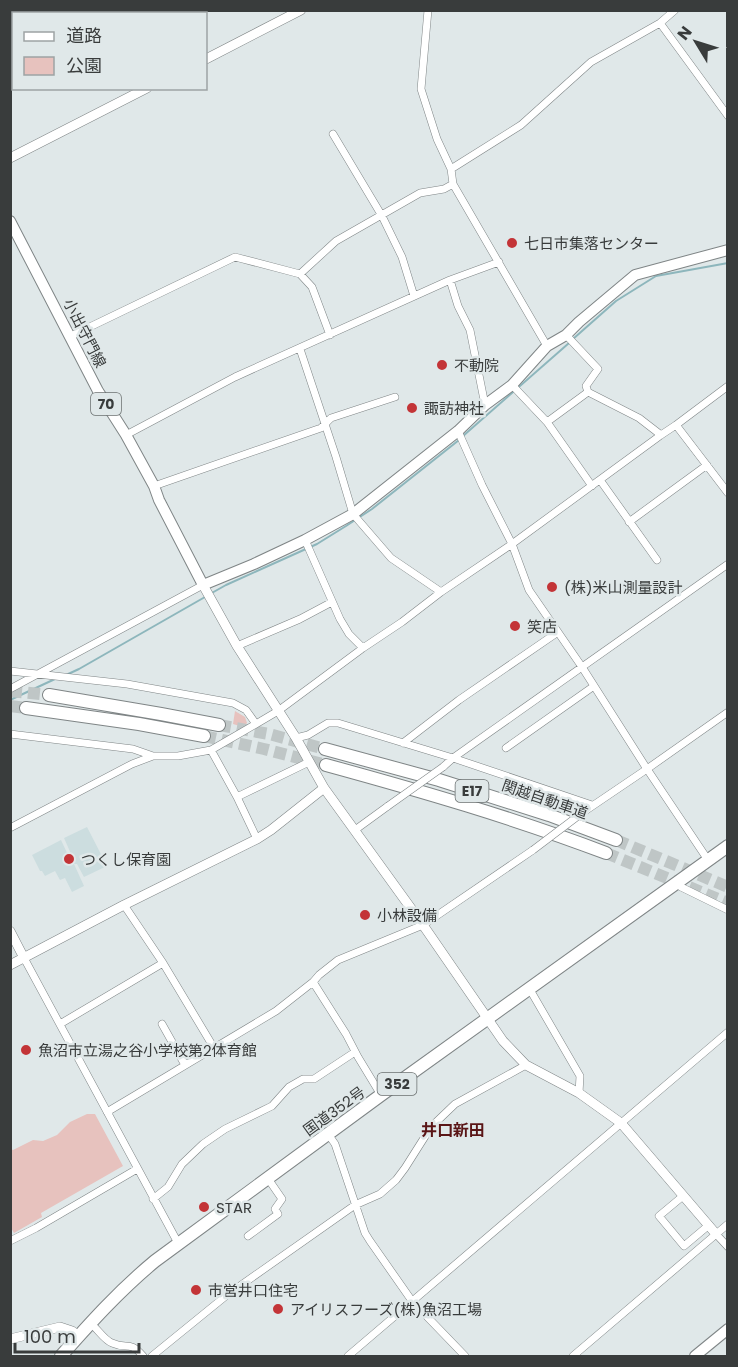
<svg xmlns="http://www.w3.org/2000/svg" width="738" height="1367" viewBox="0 0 738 1367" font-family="Poppins,'Noto Sans JP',sans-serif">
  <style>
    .built { fill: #ccdddf }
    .green { fill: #e7c2be }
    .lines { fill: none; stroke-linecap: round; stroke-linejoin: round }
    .stream { stroke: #8db6bc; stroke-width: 2 }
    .highway-tunnel { stroke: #bfc6c6; stroke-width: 12; stroke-dasharray: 12 6; stroke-linecap: butt }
    .street-casing { stroke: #7f8586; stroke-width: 8 }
    .secondary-casing { stroke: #7f8586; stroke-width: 10 }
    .primary-casing { stroke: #7f8586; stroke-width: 12 }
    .highway-casing { stroke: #7f8586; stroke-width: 14 }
    .street { stroke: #fff; stroke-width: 7 }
    .secondary { stroke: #fff; stroke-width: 9 }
    .primary { stroke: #fff; stroke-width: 10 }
    .highway { stroke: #fff; stroke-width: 12 }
    .street-bridge-casing { stroke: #7f8586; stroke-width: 8; stroke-linecap: butt }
    .street-bridge { stroke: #fff; stroke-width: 7 }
    .poi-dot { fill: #c33437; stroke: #e0e8e9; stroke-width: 2 }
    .labels { text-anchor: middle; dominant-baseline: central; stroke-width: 5; stroke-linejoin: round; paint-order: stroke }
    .shield { fill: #e0e8e9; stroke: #6b7070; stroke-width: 1.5 }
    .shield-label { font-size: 14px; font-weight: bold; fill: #393c3c }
    .poi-label { font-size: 15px; fill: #393c3c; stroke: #e0e8e9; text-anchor: start }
    .street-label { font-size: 15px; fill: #393c3c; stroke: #e0e8e9 }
    .neighbourhood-label { font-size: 16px; font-weight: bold; fill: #5a1516; stroke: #e0e8e9 }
  </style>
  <rect width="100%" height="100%" fill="#e0e8e9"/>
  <!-- built -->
  <path class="built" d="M87 827 107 866 84 877 77 864H74L84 886 72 892 65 878 60 880 55 871 45 876 42 871H40L32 855 61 840 68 855 71 854 64 838Z"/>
  <!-- green -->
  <path class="green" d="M235 711 245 717 247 723 243 727 233 724Z
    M87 1114H95L123 1166 41 1213 42 1217 14 1233 10 1226 11 1149 13 1150 33 1140 43 1141 57 1135 70 1122Z"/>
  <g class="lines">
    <!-- stream -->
    <path class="stream" d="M573 339 616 301 656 276 728 263
      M463 436 569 343
      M210 594 226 585 317 544 346 526 372 509 459 440
      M66 675 79 669 205 597
      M10 700 55 679"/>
    <!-- highway-tunnel -->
    <path class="highway-tunnel" d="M10 691 49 695
      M10 706 26 708
      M219 725 269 734 325 749
      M204 736 264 749 326 765
      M616 840 728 887
      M606 853 728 903"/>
    <defs>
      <path id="street" d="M428 10 421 89 437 139 451 169 453 184 547 346
        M660 23 728 116
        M333 134 382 216 402 257 414 296
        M451 169 521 125 591 62 660 23 675 10
        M300 274 336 241 420 193 444 189 453 184
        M450 280 458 306 470 330 485 405
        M566 335 598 369 586 386 588 392
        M71 336 235 257 300 274 312 287 330 335
        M300 349 336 457 353 514 391 558 441 592
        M512 385 547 422 592 486
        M547 422 588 392 639 418 661 435
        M676 425 728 493
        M458 431 482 485 512 544 529 590 582 667 647 769 708 860
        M126 435 235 377 450 280 499 262
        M600 480 657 560
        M154 486 321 428 331 418 395 397
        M629 522 707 465
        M305 540 340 619 349 634 363 648
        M237 646 300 619 332 602
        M10 671 127 684 233 703 246 710 256 724
        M10 689 203 585
        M10 734 133 749 153 756
        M296 738 308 735 328 723H338L453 758 592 805
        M403 743 459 700 558 632
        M506 748 594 686
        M211 750 237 797 257 839
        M443 767 453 758 728 564
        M237 797 309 762
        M582 813 647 769 728 712
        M10 828 132 764 153 756H178L211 750 256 724 278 711 363 648 402 622 441 592 512 544 661 435 676 425 728 386
        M355 830 388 806
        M676 883 681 887 728 910
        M124 905 163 963 214 1048
        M24 958 178 1243
        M313 982 346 1034 358 1057 381 1095
        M529 988 580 1076 579 1093
        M60 1024 163 963
        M162 1024 185 1065
        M107 1112 276 1011 313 982 319 975 338 960 423 925 533 850
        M328 1134 335 1144 365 1233 370 1241 412 1301 465 1356
        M683 1196 659 1216 684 1246 709 1225
        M153 1199 168 1187 182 1164 203 1144 225 1129 272 1106 289 1087 303 1079H314L355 1052
        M716 1234 728 1247
        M248 1236 278 1214 275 1209 282 1199 271 1183
        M10 1241 36 1228 137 1169
        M90 1323C98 1329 104 1340 112 1343 128 1350 129 1340 143 1356
        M152 1356 227 1295 355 1205 380 1194 396 1180 405 1168 431 1127 455 1104 526 1065
        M348 1356 728 1032
        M573 1356 728 1224"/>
      <path id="secondary" d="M206 59 301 10
        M10 158 147 88
        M203 585 237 646 296 738 324 788 423 925 503 1041 526 1065 579 1093 621 1123 716 1234
        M10 931 24 958
        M10 965 124 905 257 839 271 830 324 788
        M10 1339 60 1327 72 1331 79 1336"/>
      <path id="primary" d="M10 221 98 391 126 435 154 486 159 500 203 585 254 564 305 540 353 514 458 431 485 405 512 385 547 346 566 335 579 322 635 275 728 250
        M695 1356 728 1329"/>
      <path id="highway" d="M49 695 161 714 219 725
        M26 708 139 724 204 736
        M325 749 439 780 549 815 616 840
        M326 765C421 791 514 818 606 853
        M61 1356C91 1322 120 1290 155 1261L381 1095 728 846"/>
    </defs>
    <!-- street casing -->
    <use href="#street" class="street-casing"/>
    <!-- secondary casing -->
    <use href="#secondary" class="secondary-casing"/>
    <!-- primary casing -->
    <use href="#primary" class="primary-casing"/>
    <!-- highway casing -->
    <use href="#highway" class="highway-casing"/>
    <!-- street -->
    <use href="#street" class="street"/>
    <!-- secondary -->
    <use href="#secondary" class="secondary"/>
    <!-- primary -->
    <use href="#primary" class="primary"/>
    <!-- highway -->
    <use href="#highway" class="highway"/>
    <defs>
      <path id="street-bridge" d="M388 806 443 767
        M533 850 582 813"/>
    </defs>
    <!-- street-bridge casing -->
    <use href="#street-bridge" class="street-bridge-casing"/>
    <!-- street-bridge -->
    <use href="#street-bridge" class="street-bridge"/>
  </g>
  <!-- markers -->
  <g class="poi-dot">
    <circle cx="512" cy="243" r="6"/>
    <circle cx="442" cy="365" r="6"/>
    <circle cx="412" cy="408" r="6"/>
    <circle cx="552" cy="587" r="6"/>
    <circle cx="515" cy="626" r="6"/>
    <circle cx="69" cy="859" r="6"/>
    <circle cx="365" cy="915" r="6"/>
    <circle cx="26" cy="1050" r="6"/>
    <circle cx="204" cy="1207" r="6"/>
    <circle cx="196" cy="1290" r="6"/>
    <circle cx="278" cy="1309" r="6"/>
  </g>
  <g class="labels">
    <!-- shield labels -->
    <g class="shield">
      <rect x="91" y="393" width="30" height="22" rx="4.5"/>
      <rect x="455.5" y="780" width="33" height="22" rx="4.5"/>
      <rect x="377.5" y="1073" width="39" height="22" rx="4.5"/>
    </g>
    <g class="shield-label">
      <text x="106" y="404">70</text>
      <text x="472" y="791">E17</text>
      <text x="397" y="1084">352</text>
    </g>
    <!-- poi labels -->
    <g class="poi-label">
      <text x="524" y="243">七日市集落センター</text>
      <text x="454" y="365">不動院</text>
      <text x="424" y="408">諏訪神社</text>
      <text x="564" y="587">(株)米山測量設計</text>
      <text x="527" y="626">笑店</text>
      <text x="81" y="859">つくし保育園</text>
      <text x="377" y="915">小林設備</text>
      <text x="38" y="1050">魚沼市立湯之谷小学校第2体育館</text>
      <text x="216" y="1207">STAR</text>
      <text x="208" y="1290">市営井口住宅</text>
      <text x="290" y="1309">アイリスフーズ(株)魚沼工場</text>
    </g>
    <!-- street labels -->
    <g class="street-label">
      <text transform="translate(85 333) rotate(63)">小出守門線</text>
      <text transform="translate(545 799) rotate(19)">関越自動車道</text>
      <text transform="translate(334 1111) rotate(-36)">国道352号</text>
    </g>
    <!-- neighbourhood labels -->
    <g class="neighbourhood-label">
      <text x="453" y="1130">井口新田</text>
    </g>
  </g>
  <!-- border -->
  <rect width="738" height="1367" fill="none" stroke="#393c3c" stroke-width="24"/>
  <!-- legend -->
  <rect x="12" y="12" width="195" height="78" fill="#e0e8e9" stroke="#9da3a4" stroke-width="1.5"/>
  <rect x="24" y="32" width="30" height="9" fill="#ffffff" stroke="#9da3a4" stroke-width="1.5"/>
  <text x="66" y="42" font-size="18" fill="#393c3c">道路</text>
  <rect x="24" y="57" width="30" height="18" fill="#e7c2be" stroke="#9da3a4" stroke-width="1.5"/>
  <text x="66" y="72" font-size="18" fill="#393c3c">公園</text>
  <!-- north arrow -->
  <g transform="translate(696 42) rotate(308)" stroke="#e0e8e9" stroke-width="4.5" paint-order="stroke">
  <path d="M0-4.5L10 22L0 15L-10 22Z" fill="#393c3c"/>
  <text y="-9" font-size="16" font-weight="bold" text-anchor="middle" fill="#393c3c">N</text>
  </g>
  <!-- scale -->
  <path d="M15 1343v9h124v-9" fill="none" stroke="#393c3c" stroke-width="3"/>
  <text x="24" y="1343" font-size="18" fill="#393c3c" stroke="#e0e8e9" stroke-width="4.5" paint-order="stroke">100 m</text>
</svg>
